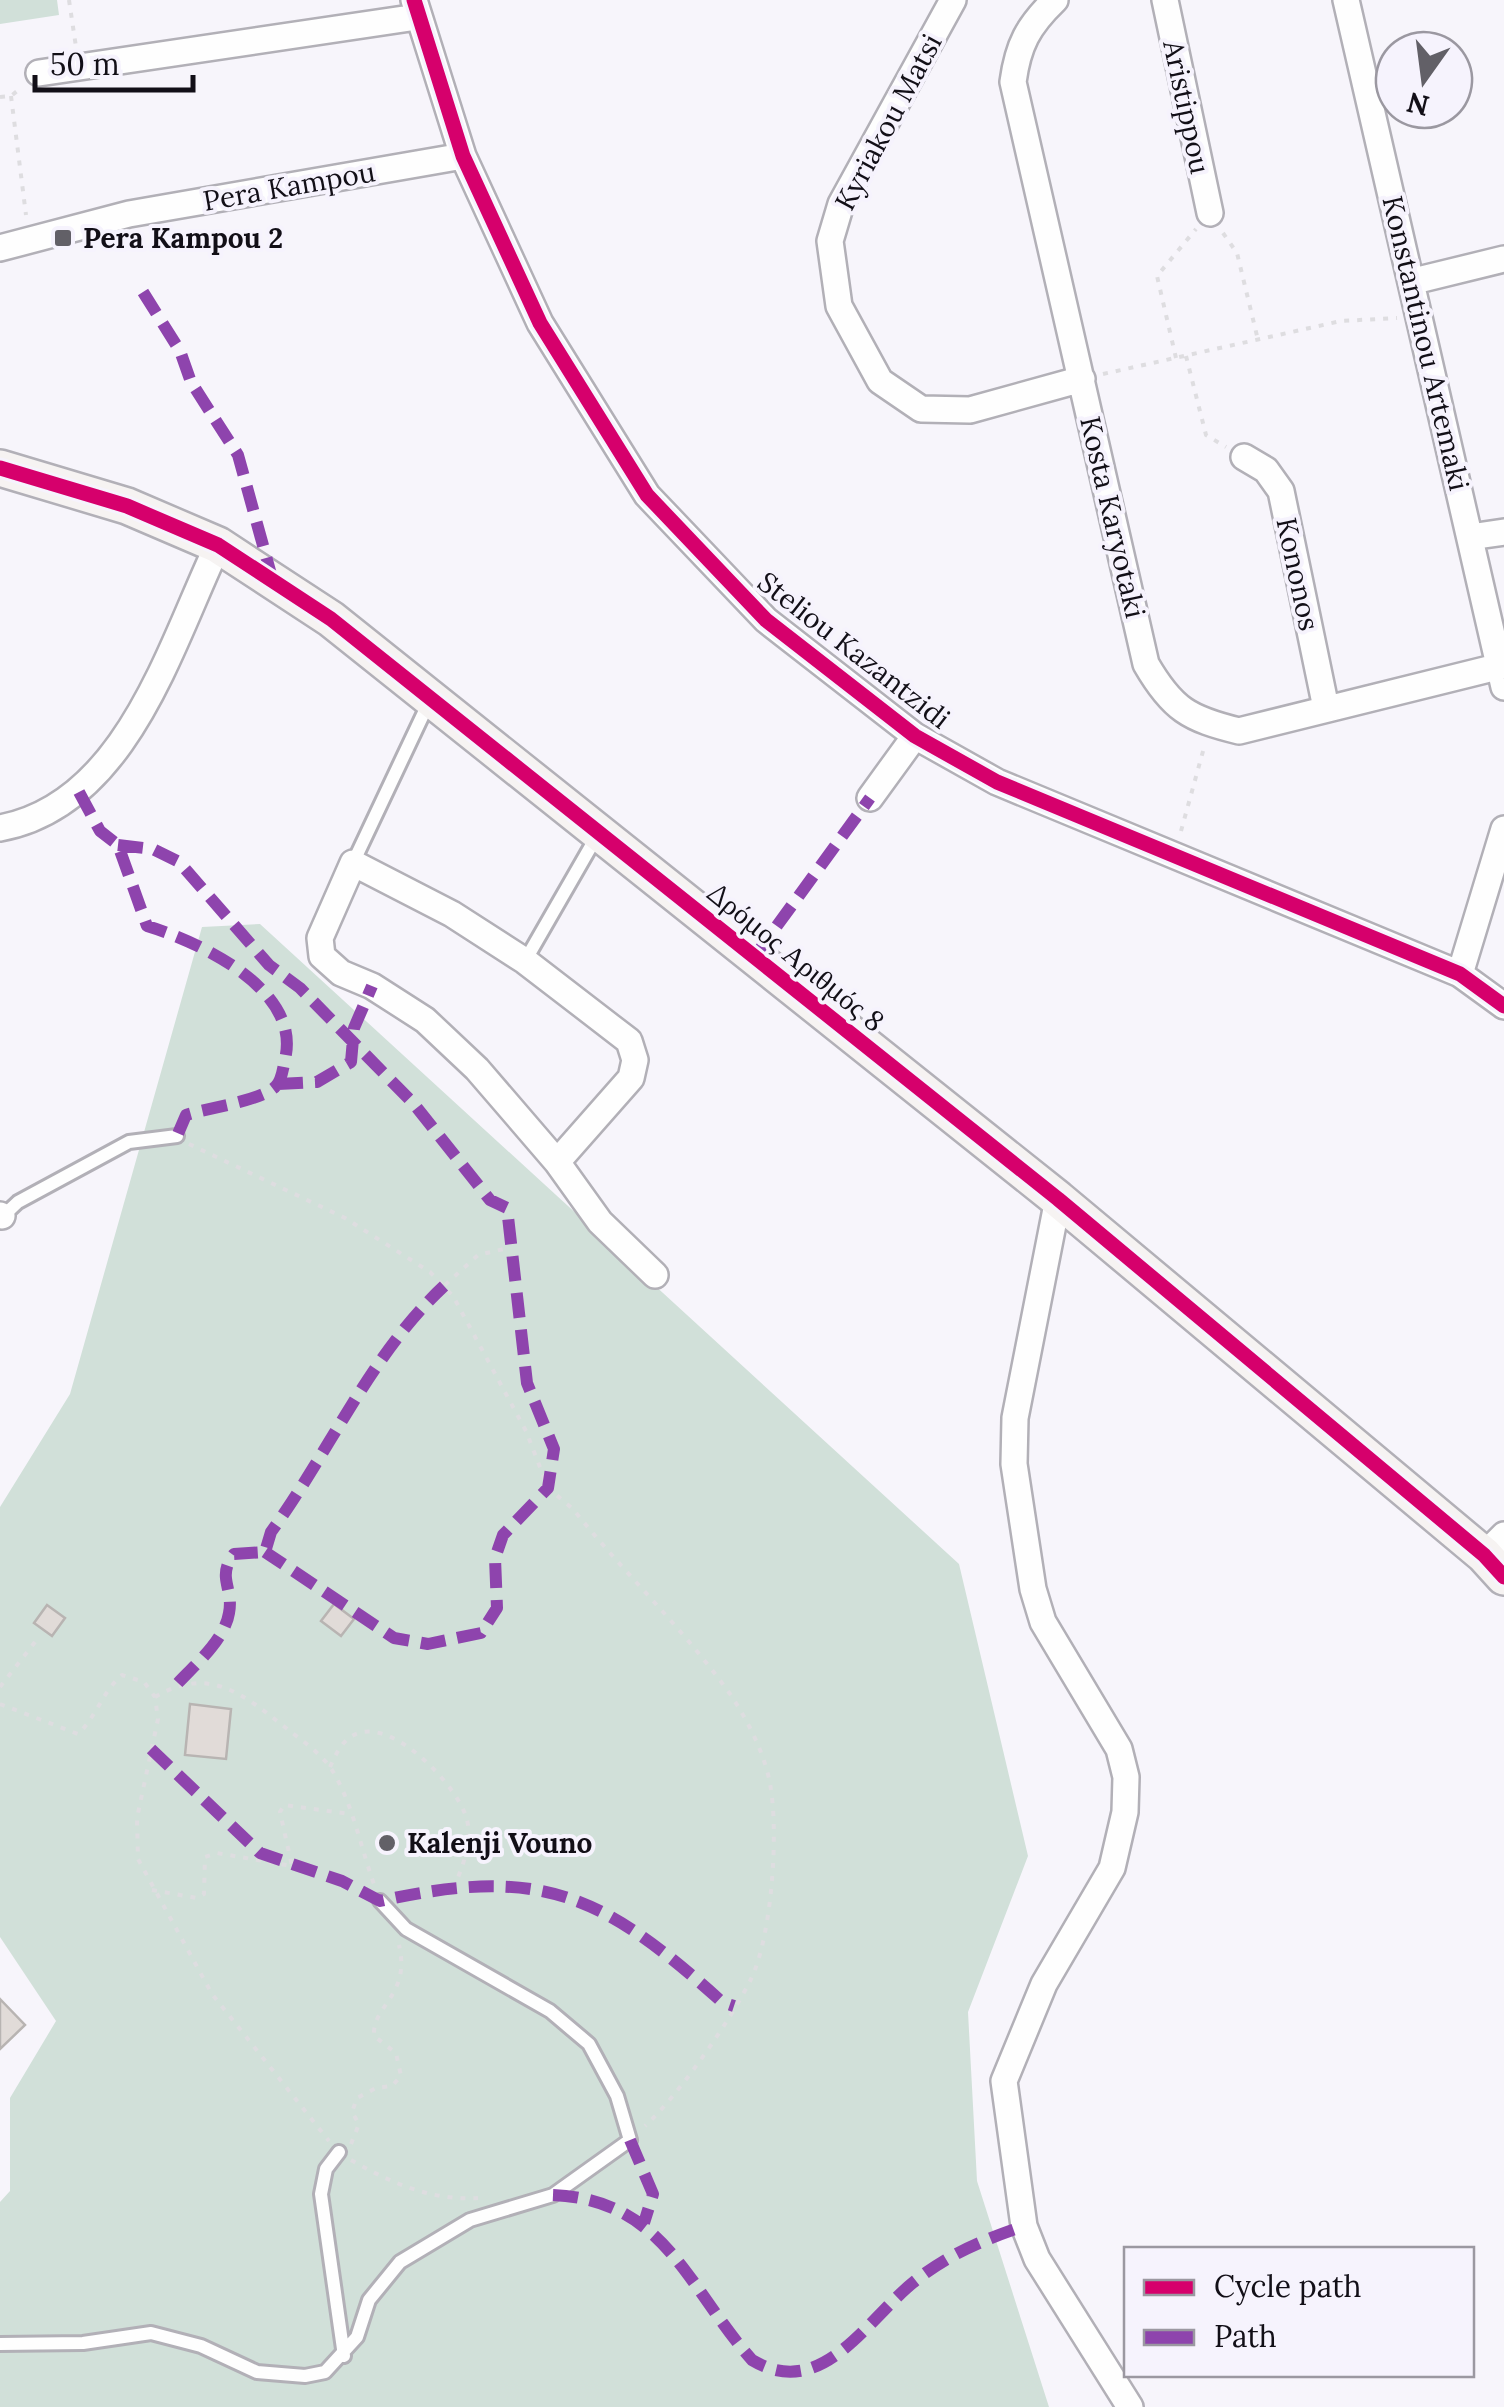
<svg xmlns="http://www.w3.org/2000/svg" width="1504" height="2407" viewBox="0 0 1504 2407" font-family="Lora,serif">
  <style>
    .green { fill: #d1e0d9 }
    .building { fill: #e1dbd8; stroke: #b8b4b2; stroke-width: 2.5 }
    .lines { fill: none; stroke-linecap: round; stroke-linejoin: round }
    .lane-casing { stroke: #b2b0b7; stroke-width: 18 }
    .street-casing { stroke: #b2b0b7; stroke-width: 30 }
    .secondary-casing { stroke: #b2b0b7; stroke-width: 40 }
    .path { stroke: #dedde0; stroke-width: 4; stroke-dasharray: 5 8; stroke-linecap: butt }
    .lane { stroke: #fefefe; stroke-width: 12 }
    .street { stroke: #fefefe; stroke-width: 25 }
    .secondary { stroke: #f6f3f2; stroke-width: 35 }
    .quiet { stroke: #8e44ad; stroke-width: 12; stroke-dasharray: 25 12; stroke-linecap: butt }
    .cycleway-casing { stroke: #f6f3fd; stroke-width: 21 }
    .cycleway { stroke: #d6006c; stroke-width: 15 }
    .poi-dot { fill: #626067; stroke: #f6f3fd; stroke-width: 4 }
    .labels { text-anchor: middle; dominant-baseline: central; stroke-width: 8; stroke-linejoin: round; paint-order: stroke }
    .street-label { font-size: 28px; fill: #120f17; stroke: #f6f3fd }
    .poi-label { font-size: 28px; font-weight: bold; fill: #120f17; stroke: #f6f3fd; text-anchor: start }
  </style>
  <rect width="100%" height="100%" fill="#f7f5fb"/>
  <!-- green -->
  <path class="green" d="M0 0H57L59 15 0 24Z
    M260 924 959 1564 1028 1856 968 2012 977 2181 1049 2407H0V2202L10 2191V2098L56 2021 0 1937V1507L70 1394 202 927Z"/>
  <!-- building -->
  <path class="building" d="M334 1604 354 1619 341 1636 321 1621Z
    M47 1605 65 1618 52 1636 34 1623Z
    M190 1704 231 1709 226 1759 185 1755Z
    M0 1999 25 2025 0 2049Z"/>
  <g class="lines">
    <defs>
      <path id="lane" d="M353 863 429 702
        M525 961 598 834
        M1 1218 18 1202 129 1142 177 1136
        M339 2152 326 2169 321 2194 344 2356
        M0 2344 83 2343 151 2333 201 2346 257 2372 305 2376 325 2372 357 2337 369 2300 400 2262 470 2220 553 2195 630 2140 617 2096 589 2044 550 2011 406 1929 380 1901"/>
      <path id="street" d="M414 0 463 156 540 323 647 495 766 620 915 736 997 782 1460 974 1504 1006
        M953 0 841 204 830 241 839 306 880 381 921 409 970 410 1082 379
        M1055 0C1028 26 1018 45 1013 82L1146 664C1172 709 1189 719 1239 731L1501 666
        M1165 0 1210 213
        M1346 0 1504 687
        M39 73 417 17
        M0 248 129 214 463 156
        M1414 281 1504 259
        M1244 457 1266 470 1281 491 1326 708
        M1470 537 1504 532
        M870 798 915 736
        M0 828C126 805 170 646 218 545
        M1460 974 1504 829
        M557 1162 631 1078 635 1060 629 1041 525 961 452 914 353 863 320 938 322 956 341 973 372 986 425 1020 477 1069 557 1162 600 1222 655 1275
        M1058 1199 1015 1418 1014 1464 1033 1589 1043 1622 1119 1749 1126 1777 1125 1812 1112 1868 1044 1984 1004 2081 1024 2226 1037 2259 1130 2407
        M0 1215 2 1216
        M1484 1555 1504 1535"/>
      <path id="secondary" d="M0 468 127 506 218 545 331 619 1058 1199 1484 1555 1504 1577"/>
    </defs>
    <!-- lane casing -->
    <use href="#lane" class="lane-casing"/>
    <!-- street casing -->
    <use href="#street" class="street-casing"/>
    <!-- secondary casing -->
    <use href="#secondary" class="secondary-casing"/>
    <!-- path -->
    <path class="path" d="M69 0 76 47
      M11 96 26 215
      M0 97 11 96 22 87
      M1223 233 1237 253 1258 340
      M1186 356 1206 435 1226 447
      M1176 358 1157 276 1196 229
      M1103 374 1341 321 1397 318
      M1181 831 1205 744
      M189 1144 345 1218 430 1272 453 1296 526 1431 548 1488 573 1509C623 1572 683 1628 730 1694 747 1719 765 1754 770 1784 779 1831 772 1936 751 1979 731 2020 678 2096 645 2126
      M445 1285 478 1255 508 1248
      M0 1687 35 1642
      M155 1697C208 1665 243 1694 286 1728 301 1740 322 1754 332 1770 353 1804 361 1849 375 1887
      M0 1704 78 1734C97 1716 102 1692 122 1675L144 1682 155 1697 158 1719 137 1818 138 1859 212 1994 329 2141
      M330 1767C337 1752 343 1738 359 1733 396 1721 459 1787 467 1820 472 1839 463 1870 453 1887
      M152 1890 197 1898 204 1894 205 1857 217 1853 292 1866 280 1812 284 1805 350 1814
      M351 2144 359 2124 352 2112 357 2098 376 2088 392 2086 401 2076 396 2053 374 2036C372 2005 411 1996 399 1945
      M351 2160C391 2183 432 2201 478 2198"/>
    <!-- lane -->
    <use href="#lane" class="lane"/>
    <!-- street -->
    <use href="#street" class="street"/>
    <!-- secondary -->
    <use href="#secondary" class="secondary"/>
    <!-- quiet -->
    <path class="quiet" d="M143 292 180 351 191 382 238 455 272 578
      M79 792 100 831 118 845 147 926C200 942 302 990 285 1059 283 1068 282 1081 275 1087 260 1101 207 1108 186 1115L177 1136
      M118 845 153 849 179 862 269 965 300 988 414 1104 490 1200 507 1208 527 1383 554 1449 548 1488 503 1535 495 1558 497 1608 481 1633 428 1644 394 1638 265 1552
      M755 956 870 798
      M278 1084 317 1082 351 1062 354 1028 372 986
      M178 1683C195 1665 225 1639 229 1613 234 1588 216 1577 234 1554L265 1552 271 1532C330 1451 370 1355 444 1286
      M151 1749 260 1853 342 1881 380 1901C542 1865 602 1894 722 2002L734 2006
      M630 2140 653 2194 644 2223
      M553 2195C665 2200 687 2287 752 2360 822 2402 866 2320 915 2281 949 2254 983 2240 1024 2226"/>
    <defs>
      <path id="cycleway" d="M414 0 463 156 540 323 647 495 766 620 915 736 997 782 1460 974 1504 1006
        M0 468 127 506 218 545 331 619 1058 1199 1484 1555 1504 1577"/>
    </defs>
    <!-- cycleway casing -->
    <use href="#cycleway" class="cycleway-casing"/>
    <!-- cycleway -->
    <use href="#cycleway" class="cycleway"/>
  </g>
  <!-- markers -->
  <g class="poi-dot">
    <rect x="53" y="228" width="20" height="20" rx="5"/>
    <circle cx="387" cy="1843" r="10"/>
  </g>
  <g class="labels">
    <!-- street labels -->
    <g class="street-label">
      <text transform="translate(1187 107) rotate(78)">Aristippou</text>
      <text transform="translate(888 122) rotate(-62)">Kyriakou Matsi</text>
      <text transform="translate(289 186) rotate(-10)">Pera Kampou</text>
      <text transform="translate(1426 343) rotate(77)">Konstantinou Artemaki</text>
      <text transform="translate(1113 517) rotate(77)">Kosta Karyotaki</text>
      <text transform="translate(1298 574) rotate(78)">Kononos</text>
      <text transform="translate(854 650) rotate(38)">Steliou Kazantzidi</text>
      <text transform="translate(796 957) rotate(39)">Δρόμος Αριθμός 8</text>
    </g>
    <!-- poi labels -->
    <g class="poi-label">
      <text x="83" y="238">Pera Kampou 2</text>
      <text x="407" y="1843">Kalenji Vouno</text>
    </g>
  </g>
  <!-- legend -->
  <rect x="1124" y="2247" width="350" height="130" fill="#f6f3fd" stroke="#9b98a1" stroke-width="2.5"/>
  <rect x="1144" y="2280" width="50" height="15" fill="#d6006c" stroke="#9b98a1" stroke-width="2.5"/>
  <text x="1214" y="2297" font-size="30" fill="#120f17">Cycle path</text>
  <rect x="1144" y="2330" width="50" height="15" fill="#8e44ad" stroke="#9b98a1" stroke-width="2.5"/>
  <text x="1214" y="2347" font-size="30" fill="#120f17">Path</text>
  <!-- north arrow -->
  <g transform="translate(1424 80) rotate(194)"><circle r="48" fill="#f6f3fd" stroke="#9b98a1" stroke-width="2.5"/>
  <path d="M0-8L18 38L0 25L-18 38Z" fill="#626067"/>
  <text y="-15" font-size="28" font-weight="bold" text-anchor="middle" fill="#120f17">N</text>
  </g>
  <!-- scale -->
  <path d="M35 75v15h158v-15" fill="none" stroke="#120f17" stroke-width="5"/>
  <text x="50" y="75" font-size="30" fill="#120f17" stroke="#f6f3fd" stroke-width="8" paint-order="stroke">50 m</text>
</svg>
